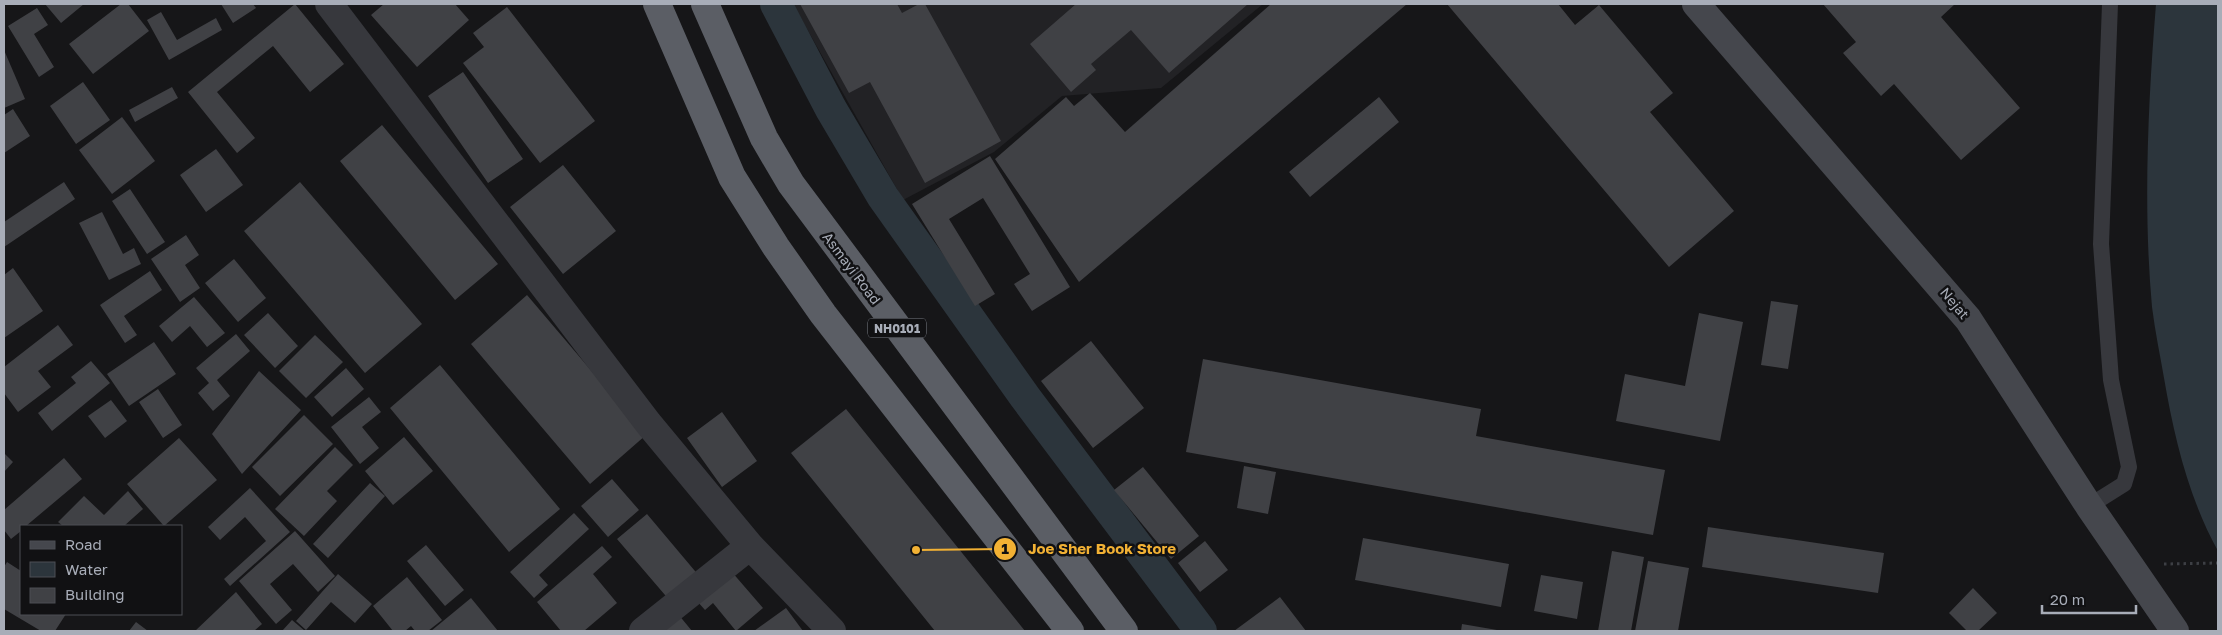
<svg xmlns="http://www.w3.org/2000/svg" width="2222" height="635" viewBox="0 0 2222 635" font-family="'Golos Text',sans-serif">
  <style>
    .built { fill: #222225 }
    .water { fill: #2c353c }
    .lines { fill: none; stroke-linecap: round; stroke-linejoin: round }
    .canal { stroke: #2c353c; stroke-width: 32 }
    .building { fill: #404145 }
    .path { stroke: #3d3f44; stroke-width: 3; stroke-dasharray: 2.5 4; stroke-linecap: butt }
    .service { stroke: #37383d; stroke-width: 16 }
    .minor { stroke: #37383d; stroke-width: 28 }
    .secondary { stroke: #45474d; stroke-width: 28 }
    .trunk { stroke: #5b5e65; stroke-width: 28 }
    .labels { text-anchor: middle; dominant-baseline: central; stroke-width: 5; stroke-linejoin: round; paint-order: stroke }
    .shield { fill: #111113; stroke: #7b7e86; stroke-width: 1 }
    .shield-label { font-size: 12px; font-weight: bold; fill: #a8adb8 }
    .street-label { font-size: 14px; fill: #a8adb8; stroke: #111113 }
    .leader { fill: none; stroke: #f2b134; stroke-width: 2 }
    .callout-dot { fill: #f2b134; stroke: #111113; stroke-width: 2 }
    .mark-label { font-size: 15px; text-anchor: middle; font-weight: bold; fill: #111 }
    .callout-label { font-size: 15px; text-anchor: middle; font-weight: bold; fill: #f2b134; stroke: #111113; stroke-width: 5; stroke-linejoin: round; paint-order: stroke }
  </style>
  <rect width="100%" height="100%" fill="#161618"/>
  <!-- built -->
  <path class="built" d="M793 4H1263L1161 88 1062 96 994 152 903 200Z"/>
  <!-- water -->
  <path class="water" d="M2156 4H2218V551C2189 499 2174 437 2164 378 2160 355 2155 331 2152 307 2143 208 2148 103 2156 4Z"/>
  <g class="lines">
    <!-- canal -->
    <path class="canal" d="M776 4 831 109 883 197 1025 397 1201 631"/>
  </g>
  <!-- building -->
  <path class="building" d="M45 4H84L61 23Z
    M121 4H128L149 31 93 74 69 44Z
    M221 4H253L256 8 233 23Z
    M295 4 344 64 310 92 273 46 217 92 255 138 237 153 188 92Z
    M384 4H455L469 20 417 67 371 15Z
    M800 4H897L902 13 919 4H925L1001 141 925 183 870 82 849 93Z
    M1076 4H1248L1169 73 1131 30 1091 64 1096 70 1071 92 1030 44Z
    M1271 4H1407L1079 282 995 159 1066 97 1074 106 1090 93 1125 132Z
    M1447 4H1558L1575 25 1599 5 1673 93 1650 112 1734 211 1669 267Z
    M1823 4H1955L1941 17 2020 108 1961 160 1894 84 1881 96 1843 53 1856 42Z
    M507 7 595 121 540 163 463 63 484 47 473 33Z
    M37 8 48 25 34 34 54 67 39 77 8 26Z
    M161 12 177 40 216 18 222 30 169 60 147 20Z
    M4 50 25 99 4 108Z
    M463 72 523 159 488 183 428 96Z
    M83 82 110 120 76 144 50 106Z
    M172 87 178 98 135 122 129 110Z
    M1379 97 1399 122 1310 197 1289 172Z
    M13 109 30 136 4 153V115Z
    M122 117 155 161 112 194 79 150Z
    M382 125 498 264 455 300 340 161Z
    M216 149 243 185 206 212 180 175Z
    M990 156 1070 287 1032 311 1014 284 1030 274 983 198 949 219 995 294 975 306 912 204Z
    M563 165 616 231 563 274 510 207Z
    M64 182 75 199 4 247V222Z
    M300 182 422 324 365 373 244 231Z
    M130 189 165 242 147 254 112 201Z
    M102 212 123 254 134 248 141 264 109 280 79 223Z
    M186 235 199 255 185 265 200 288 180 302 151 259Z
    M234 259 266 298 238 322 205 283Z
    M13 268 43 311 4 338V275Z
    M150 271 162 290 124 316 137 335 125 343 100 305Z
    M527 295 646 435 590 484 471 344Z
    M194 297 225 333 207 347 190 326 172 342 159 326Z
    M1771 301 1798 305 1788 369 1761 365Z
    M268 313 298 346 275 368 244 335Z
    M1699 313 1743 322 1720 441 1616 421 1625 374 1685 386Z
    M58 325 73 345 38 371 51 387 18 412 4 393V367Z
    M236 334 250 351 217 380 230 396 213 411 198 393 209 383 196 368Z
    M315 335 343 362 306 398 279 371Z
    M1091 341 1144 408 1093 448 1041 381Z
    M154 342 176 374 129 406 107 374Z
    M1203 359 1481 409 1476 436 1665 470 1653 535 1186 452Z
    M91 361 110 383 52 431 38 413 76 383 71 377Z
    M440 365 560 509 509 552 390 408Z
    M346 368 364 389 332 417 314 397Z
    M259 371 301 410 242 474 212 434Z
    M158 389 182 425 163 438 139 402Z
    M369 397 381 412 362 427 379 448 360 464 331 427Z
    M111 400 127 421 105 438 88 416Z
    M846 409 1025 631H935L791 453Z
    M722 412 757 461 722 487 687 438Z
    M304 415 333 444 280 496 252 467Z
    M404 437 433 471 393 505 365 471Z
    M179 438 217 480 164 526 127 484Z
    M335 447 353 465 327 491 337 501 304 536 275 509Z
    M4 453 13 462 4 472Z
    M64 458 82 479 26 526H21V531L11 539 4 530V510Z
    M1244 466 1276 472 1268 514 1237 508Z
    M1143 467 1199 536 1171 559 1114 490Z
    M612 479 639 510 608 537 581 506Z
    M370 483 385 496 328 558 313 544Z
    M250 488 290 532 230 586 224 579 266 541 245 517 220 540 208 527Z
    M128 491 143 509 124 526H63L58 522 84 496 104 515Z
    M574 513 589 529 539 575 548 585 534 598 510 572Z
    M647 514 700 577 671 602 617 539Z
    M1708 527 1884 553 1878 593 1702 567Z
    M295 531 335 576 318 592 293 564 270 584 292 610 276 624 239 581Z
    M1363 538 1509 564 1501 607 1355 580Z
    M1205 541 1228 570 1200 592 1178 563Z
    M426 545 464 590 445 606 407 561Z
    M602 546 612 557 593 574 617 603 584 631H561L537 602Z
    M1612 551 1644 557 1631 631H1598Z
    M1648 561 1689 568 1678 631H1635Z
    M7 562 21 571V614H66L55 631H41L4 609V567Z
    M731 571 763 608 736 631 713 603 705 610 697 601Z
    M338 574 372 604 355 623 331 602 306 630 296 621Z
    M1541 575 1583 582 1577 619 1534 611Z
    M407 577 442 620 428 631H415L411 626 405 631H393L373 606Z
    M1973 588 1997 613 1978 631H1967L1949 613Z
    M236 592 262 624 254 631H195Z
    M1280 597 1306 631H1234Z
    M471 598 498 631H431Z
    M786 608 803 631H754Z
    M678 614 692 631H657Z
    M292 620 305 631H282Z
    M136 622 148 631H129Z
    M1462 624 1497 630V631H1461Z"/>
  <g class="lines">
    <!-- path -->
    <path class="path" d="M2164 564 2218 563"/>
    <!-- service -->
    <path class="service" d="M2089 506 2124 484 2129 467 2111 380 2101 244 2110 4"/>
    <!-- minor -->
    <path class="minor" d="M329 4 648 423 750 546 832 631
      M643 631 750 546"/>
    <!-- secondary -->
    <path class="secondary" d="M1696 4 1968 319 2089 506 2175 631"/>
    <!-- trunk -->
    <path class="trunk" d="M657 4 732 177 776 247 823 314 1070 631
      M705 4 764 138 791 184 1124 631"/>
  </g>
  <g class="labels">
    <!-- shield labels -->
    <rect class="shield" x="868" y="318.5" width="58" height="19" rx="4"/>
    <g class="shield-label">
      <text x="897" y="328">NH0101</text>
    </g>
    <!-- street labels -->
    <g class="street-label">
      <text transform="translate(852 268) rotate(53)">Asmayi Road</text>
      <text transform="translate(1955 303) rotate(50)">Nejat</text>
    </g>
  </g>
  <!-- callouts -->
  <path class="leader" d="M916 550L1005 549"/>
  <g class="callout-dot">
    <circle cx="916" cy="550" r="5"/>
    <circle cx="1005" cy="549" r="12"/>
  </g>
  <g class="mark-label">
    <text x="1005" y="554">1</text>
  </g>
  <g class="callout-label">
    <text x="1102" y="554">Joe Sher Book Store</text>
  </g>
  <!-- border -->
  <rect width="2222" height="635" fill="none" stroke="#a8adb8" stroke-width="10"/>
  <!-- legend -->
  <rect x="20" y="525" width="162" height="90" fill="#111113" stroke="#4d4f55"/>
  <rect x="30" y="541" width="25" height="8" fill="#45474d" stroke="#4d4f55"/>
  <text x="65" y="550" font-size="15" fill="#a8adb8">Road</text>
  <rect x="30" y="562" width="25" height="15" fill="#2c353c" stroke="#4d4f55"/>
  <text x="65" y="575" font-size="15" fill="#a8adb8">Water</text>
  <rect x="30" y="588" width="25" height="15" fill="#404145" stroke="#4d4f55"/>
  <text x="65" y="600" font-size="15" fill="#a8adb8">Building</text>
  <!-- scale -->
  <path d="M2042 605v8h94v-8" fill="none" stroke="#a8adb8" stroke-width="2.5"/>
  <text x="2050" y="605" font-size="15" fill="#a8adb8" stroke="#111113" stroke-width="4" paint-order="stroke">20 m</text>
</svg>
